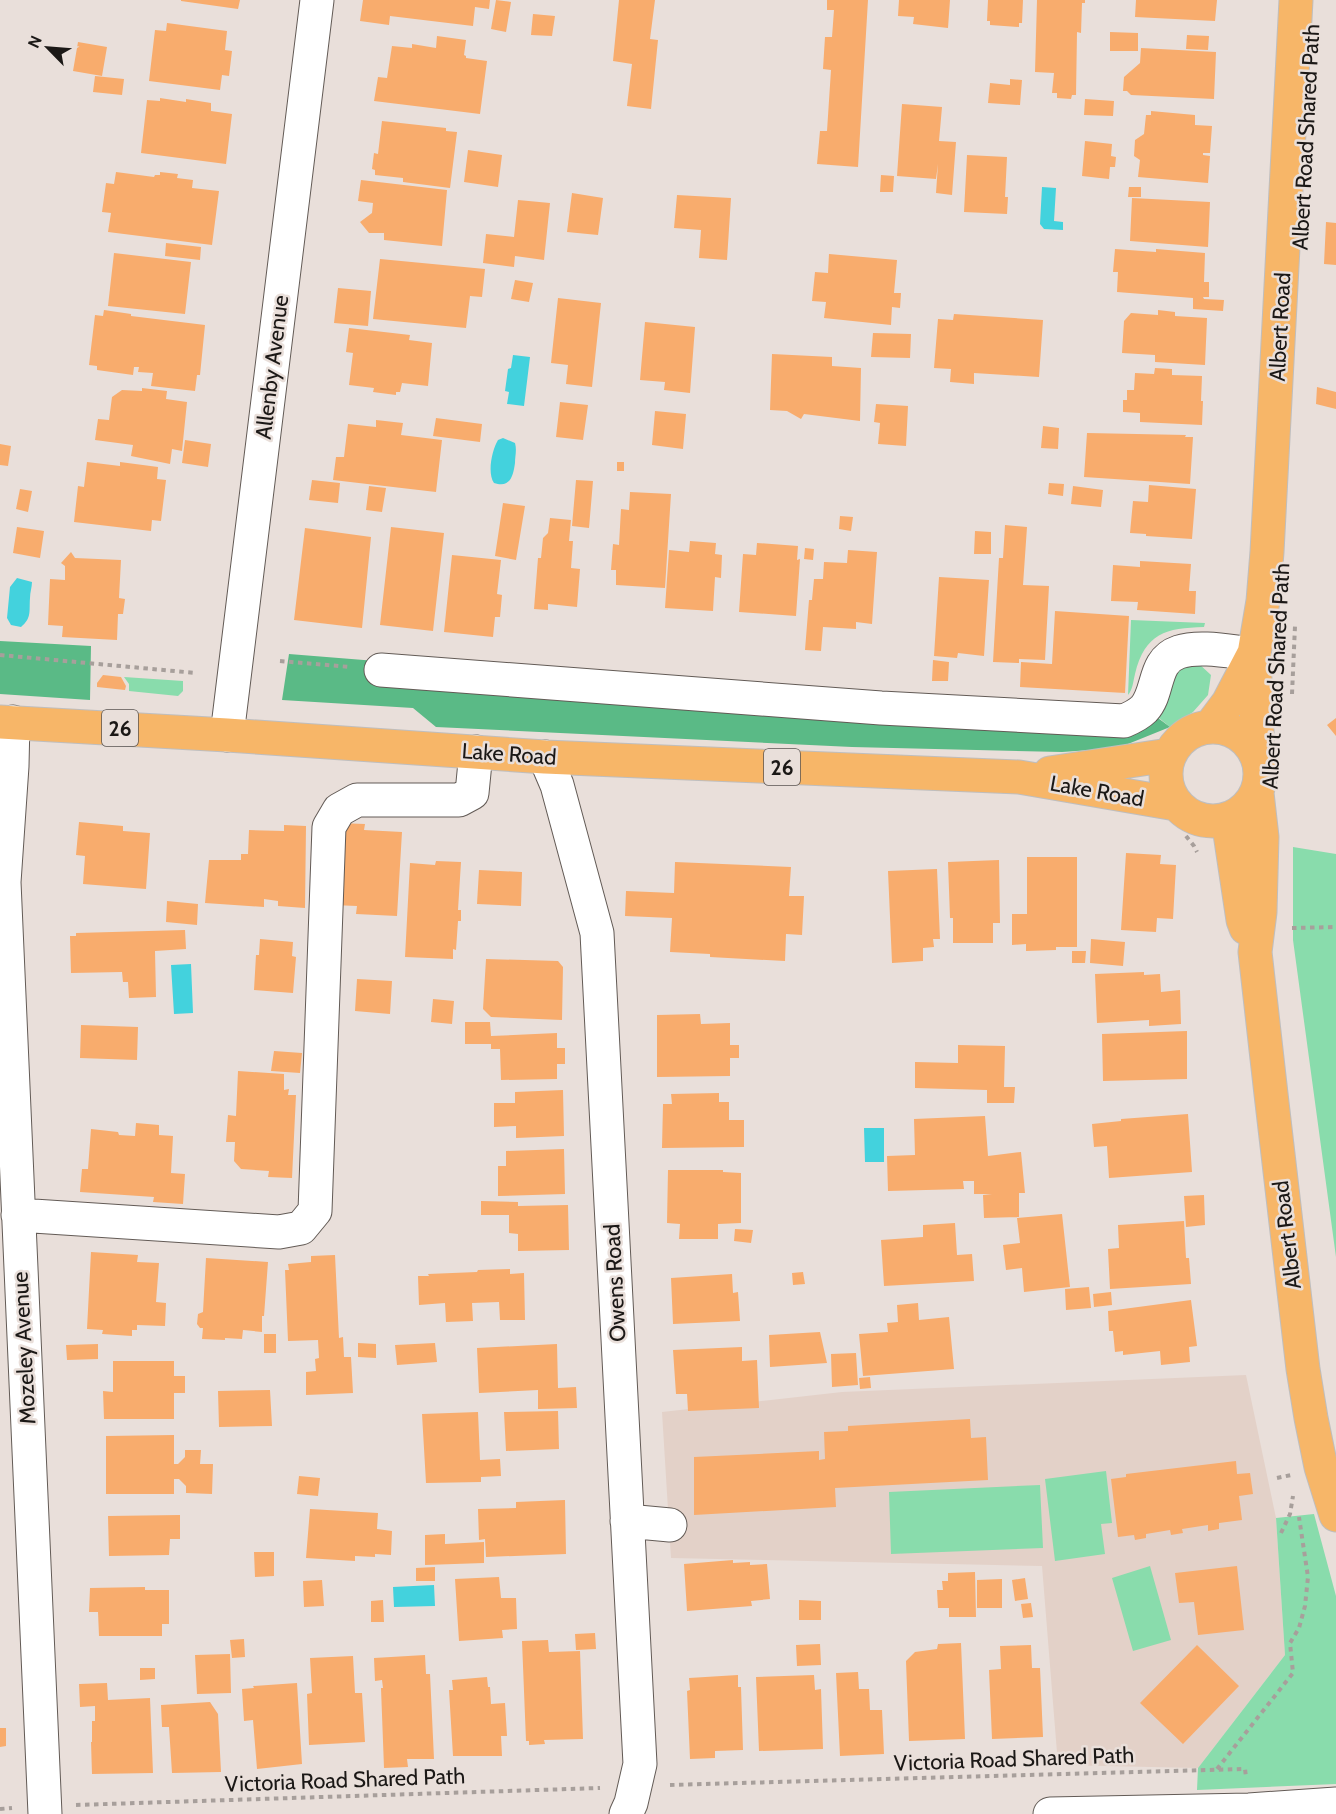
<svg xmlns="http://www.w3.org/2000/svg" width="1336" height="1814" viewBox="0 0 1336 1814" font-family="Cabin,sans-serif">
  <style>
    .built { fill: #e3d1c8 }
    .green { fill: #89dcac }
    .forest { fill: #5aba86 }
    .water { fill: #43d2dd }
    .building { fill: #f8ac6d }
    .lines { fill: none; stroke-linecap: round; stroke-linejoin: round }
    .minor-casing { stroke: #635b56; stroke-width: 35 }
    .major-casing { stroke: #bfbebe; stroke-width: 35 }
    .path { stroke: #a79f9b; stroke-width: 4; stroke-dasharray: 4.5 4.5; stroke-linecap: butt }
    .minor { stroke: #fff; stroke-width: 33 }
    .major { stroke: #f7b668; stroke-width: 33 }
    .labels { text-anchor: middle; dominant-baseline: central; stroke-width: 5; stroke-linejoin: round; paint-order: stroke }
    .shield { fill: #e9dfda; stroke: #595451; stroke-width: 1.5 }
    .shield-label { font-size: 21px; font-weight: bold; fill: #1b1816 }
    .street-label { font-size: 22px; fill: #1b1816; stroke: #e9dfda }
  </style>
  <rect width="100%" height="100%" fill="#e9dfda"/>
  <!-- built -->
  <path class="built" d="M1246 1375 1276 1518 1285 1655 1198 1768 1058 1765 1042 1566 671 1558 662 1412 842 1392Z"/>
  <!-- green -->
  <path class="green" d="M1131 620 1205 623 1204 627C1166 628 1145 633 1135 674 1133 682 1133 689 1128 695Z
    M1198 663 1211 675 1208 695 1193 712 1170 727 1159 718 1164 707 1170 682 1182 664Z
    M124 677 183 681V691L178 696 129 691V684Z
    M1293 847 1336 854V1257L1293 940Z
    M1106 1471 1112 1523 1101 1524 1105 1554 1055 1561 1045 1479Z
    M1040 1485 1043 1548 891 1554 889 1492Z
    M1314 1514 1336 1596V1784L1197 1790 1198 1768 1285 1655 1276 1518Z
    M1150 1566 1171 1640 1133 1651 1112 1578Z"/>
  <!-- forest -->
  <path class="forest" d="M0 641 91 646 90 700 0 694Z
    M289 654 1146 723 1158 718 1170 727 1118 748 1062 752 852 747 436 727 413 708 282 700Z"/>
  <!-- water -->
  <path class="water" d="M1042 187 1056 188 1054 221 1063 222V230L1044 229 1040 224Z
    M513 355 530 357 524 406 507 404 509 392 505 391 508 369 511 368Z
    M503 438 515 443C517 450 515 456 515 463 513 477 510 488 494 483 487 473 492 450 498 440Z
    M17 578 32 582C32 587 30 592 30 598 29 611 32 618 21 627L11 625 7 618 10 587Z
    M191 964 193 1013 174 1014 171 965Z
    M864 1128H884V1162H865Z
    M434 1585 435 1606 394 1607 393 1587Z"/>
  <!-- building -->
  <path class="building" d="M181 0H240L238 9 181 1Z
    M363 0H490L489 9 475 7 473 26 390 16 389 25 360 21Z
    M496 0 511 2 506 32 491 29Z
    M619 0H655L650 39 658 40 651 109 627 106 632 64 613 61Z
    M827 0H868L858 167 817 164 820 131H827L831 70 823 69 825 37H832L834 10H827Z
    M899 0H950L948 28 913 24 914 17 898 16Z
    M988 0H1023L1022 23H1019V27L990 25V21H987Z
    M1037 0H1085V3H1082L1081 33 1077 32 1076 95H1072L1071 99 1057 98V93H1052L1054 73 1035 72Z
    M1136 0H1217L1215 21 1135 17Z
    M533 14 555 16 552 36 531 35Z
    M167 23 227 31 225 50 232 51 229 76 222 75 220 90 149 81 155 30 166 31Z
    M1110 32 1138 33V51H1110Z
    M1187 35 1209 36 1208 50 1186 49Z
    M437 36 466 40 464 55 466 56V58L487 61 480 114 374 101 378 77 387 78 392 46 412 48V44L436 48Z
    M78 42 107 47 102 76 73 71Z
    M1141 48 1216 52 1214 99 1131 95 1127 91H1123L1124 77 1140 63Z
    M95 76 124 79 122 95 93 92Z
    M1010 79 1022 80 1020 105 988 103 990 83 1010 85Z
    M160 98 186 102V99L211 103V111L232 114 226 164 141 153 147 100 160 101Z
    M1085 99 1114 101 1113 116 1084 115Z
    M902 104 942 107 939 141 956 142 952 195 936 193 938 164 936 179 897 176Z
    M1151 111 1195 115V125L1212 126 1210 153H1203V155L1210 156 1208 183 1138 177 1140 160 1134 156 1135 140 1144 134 1146 115H1151Z
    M382 121 446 128V131L457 132 450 188 403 182V178L375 175V170L372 169 374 153 378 154Z
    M1085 141 1112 144 1111 156 1116 157 1115 167H1110L1109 179 1082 176Z
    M468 150 502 155 498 187 464 182Z
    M967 155 1007 157 1005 197H1008L1007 214 964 212Z
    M116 172 154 177 155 175H160V172L178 174 177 178 193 180 192 188 219 191 212 245 108 232 111 213 102 212 106 183 114 184Z
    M881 175 894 176 893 192H880Z
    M361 180 447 190 442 246 384 240V233H369L360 222 372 213 373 203 358 201Z
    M1129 187H1141V197H1128Z
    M572 193 603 198 598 235 567 232Z
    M677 195 731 198 727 260 699 258 701 230 674 228Z
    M1132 198 1210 202 1208 247 1130 241Z
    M518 200 550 203 544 260 515 256 514 267 483 263 486 234 514 237Z
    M1326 222 1336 223V265L1324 264Z
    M166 243 201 247 200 260 165 256Z
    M1115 249 1156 252V249L1205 253 1204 282H1209V297H1203L1204 299 1224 300 1223 311 1193 309V298L1117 292 1118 272H1113Z
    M114 253 191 262 185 314 108 306Z
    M829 254 897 260 894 293H901L900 308 892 307 891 325 824 318 826 302 812 301 815 272 828 273Z
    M380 259 485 269 482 297 470 296 466 328 373 319Z
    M515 280 533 283 529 302 511 299Z
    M338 288 371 291 368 326 334 323Z
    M558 298 601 303 592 387 566 384 568 365 551 363Z
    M104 310 131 314V316L205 325 200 375H197L195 391 151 386 153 373 138 372 139 367H134L133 375 97 370V366L89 365 95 315 103 316Z
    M1158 310 1175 312V316L1207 318 1205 365 1155 362V355L1122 353 1124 321 1131 313 1158 315Z
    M954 314 1043 320 1039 377 974 373V384L950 382 951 369 934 368 938 319 953 320Z
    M645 322 695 327 690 393 664 390 665 382 640 380Z
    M349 328 410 335 409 340 432 343 428 386 402 383 400 392H396V395L373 392 374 388 349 385 353 353 346 352Z
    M873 333 911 334 910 358 871 357Z
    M772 354 832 357V366L861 368 860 421 804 414 801 419 787 411 770 410Z
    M1155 368 1172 369V375L1202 376 1201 401H1203L1202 425 1140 422V413L1123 412V400H1127V390H1134L1135 373 1154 374Z
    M1317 387 1336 392V409L1316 404Z
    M142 388 167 391 166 399 187 402 182 451 172 449 170 464 131 456 133 445 95 440 98 419 109 420 112 397 122 390 142 391Z
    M560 402 588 405 583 440 556 437Z
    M876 404 908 406 906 446 878 444 880 423 874 422Z
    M655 411 686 414 683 449 652 445Z
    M436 418 482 424 480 442 433 436Z
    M376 420 403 423 401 435 442 440 436 492 333 480 336 457H344L348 424 376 427Z
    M1043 426 1059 428 1058 449 1041 448Z
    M1087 433 1186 435 1185 437H1193L1190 484 1084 477Z
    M185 440 211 444 208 467 182 463Z
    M0 444 11 446 8 466 0 465Z
    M87 462 120 466V462L158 467 157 479 166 480 161 521 152 520 151 531 74 522 78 486 84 487Z
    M617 462H624V471H617Z
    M312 480 340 483 338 503 309 500Z
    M576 480 593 481 589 528 572 526Z
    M1049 483 1064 484 1063 496 1048 494Z
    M1149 485 1196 489 1192 539 1146 536V534L1130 533 1133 501 1148 502Z
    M369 486 386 488 382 512 366 510Z
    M1073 486 1103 490 1101 507 1071 504Z
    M20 489 32 491 28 512 16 509Z
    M630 492 671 494 665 588 616 585V570H611L613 544 619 545 621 509 629 510Z
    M503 503 525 506 516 560 495 556Z
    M840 516 853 517 851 531 839 529Z
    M550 518 571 520 569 541H573L571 568 580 569 577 607 548 604V610L534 609 538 558H541L543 538 548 533Z
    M1005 525 1027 527 1023 585 1049 586 1045 660 1019 659V663L993 662 999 558H1003Z
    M17 527 44 531 40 558 13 553Z
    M391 527 444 533 433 631 380 625Z
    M305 528 371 537 362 628 294 620Z
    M975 531 991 532V554H974Z
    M690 541 716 543 715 554 722 555 721 578 715 577 713 611 665 608 669 550 689 552Z
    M757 543 798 546 797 560 800 559 796 616 739 612 743 554 756 555Z
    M805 548 814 549 813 560 804 559Z
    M848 550 877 552 872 624 856 622V629L823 627 821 651 805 650 809 600H812L814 579H823L824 562 847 563Z
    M71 552 75 558 121 560 119 598 125 599 123 614H118L117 640 62 637 63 626 48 625 50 579 65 580V566L61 563Z
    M452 555 501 560 497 594 502 595 500 617H495L493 637 444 632Z
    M1140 561 1191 564 1189 591H1196L1195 614 1137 610 1138 602 1111 601 1113 565 1140 567Z
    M939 577 989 580 984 656 958 653 957 658 934 656Z
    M1055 611 1129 616 1125 693 1020 687 1021 662 1052 664Z
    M933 660 949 662 948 681H932Z
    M103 675 121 677 126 686 125 690 97 687V683Z
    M1336 718V736L1327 725Z
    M79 822 123 826V831L150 833 146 889 83 884 85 856 76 855Z
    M338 823 365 824 364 830 402 832 397 916 356 914 357 906 333 905Z
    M284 825 306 826 305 908 278 906V901L264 899V907L205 903 209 860H241V854H248L249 830 284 831Z
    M1126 853 1161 855 1160 864 1176 865 1173 919 1157 918 1156 932 1121 930Z
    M1027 857H1077V947H1056V950L1026 951V944L1012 945V914H1027Z
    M999 860 1000 923H993V943H953V918H950L948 862Z
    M436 861 461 862 458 910H461V921H458L456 950 453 949V959L405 957 410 863 435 865Z
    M675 862 791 867 789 896H804L802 935 786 934 785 961 710 957V954L670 952 672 918 625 916 626 891 674 893Z
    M937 869 940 939H933L934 947 923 948V961L892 963 888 871Z
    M479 870 522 872 521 906 477 904Z
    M167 901 198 904 197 925 166 922Z
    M185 930 186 949 155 951 156 997 129 998 128 982H123L122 972 71 973 70 936H76V933Z
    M260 939 293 942 292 956 296 957 293 993 254 990 256 955H259Z
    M1091 939 1125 942 1123 966 1090 963Z
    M1072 951H1086L1085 963H1072Z
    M486 959 558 961 563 967 562 1020 491 1017 483 1009Z
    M1144 972V975L1160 974 1161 992 1180 990 1181 1024 1149 1026V1020L1097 1023 1095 974Z
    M357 979 392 981 390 1014 355 1011Z
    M433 999 454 1001 452 1024 431 1022Z
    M700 1014 701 1024 730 1023V1045H739V1058H730V1076L657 1077V1015Z
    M465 1022H490L491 1036 557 1033V1048H565V1064H557V1079L501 1080 500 1049H491V1044H465Z
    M81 1025 138 1027 137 1060 80 1058Z
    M1187 1031V1079L1103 1081 1102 1034Z
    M958 1045 1005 1046 1004 1087H1015L1014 1103H987V1090L915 1088V1062L958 1063Z
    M274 1051 302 1053 300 1073 271 1071Z
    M238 1071 284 1074V1090L289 1089 288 1095H296L292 1178 268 1177 269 1171 241 1169 234 1161 235 1142H226L228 1115 236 1116Z
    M563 1090 564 1136 516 1138V1126L494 1127V1103H515V1092Z
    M719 1093V1102H729V1120H744V1147L662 1148 663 1104H672L671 1094Z
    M1188 1114 1192 1172 1109 1178 1107 1146 1094 1147 1092 1124 1121 1121V1119Z
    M985 1116 988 1156 1021 1152 1025 1193H1019V1217L984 1218 983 1195 992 1194H974V1181H963L964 1189 888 1191 887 1156 915 1155 914 1119Z
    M136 1123 159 1125V1135L173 1136 171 1173 185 1174 183 1204 153 1202 154 1197 80 1192 82 1169H88L91 1129 118 1132 119 1135 135 1136Z
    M564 1149 565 1194 498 1196V1166H506V1151Z
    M668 1170H723V1172L741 1173V1223L718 1224V1239H679L680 1224 667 1223Z
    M1204 1195 1205 1225 1186 1227 1184 1196Z
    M481 1201 518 1202V1206L568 1205 569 1250 518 1251V1234L509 1233V1215H481Z
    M1062 1214 1070 1287 1024 1292 1022 1268 1006 1270 1003 1245 1020 1243 1017 1218Z
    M1184 1221 1186 1258H1189L1191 1284 1110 1289 1108 1249 1119 1248 1118 1225Z
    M955 1223 957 1255 972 1254 974 1281 884 1286 881 1240 923 1237V1225Z
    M735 1229 753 1230 751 1243 734 1241Z
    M91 1252 138 1255 137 1262 159 1263 156 1302 166 1303 165 1326 137 1325V1330H132V1336L102 1334 103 1330 87 1329Z
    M335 1255 339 1338 343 1337 344 1357H351L353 1393 306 1395V1372L316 1371 315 1359 319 1358 318 1340 288 1341 285 1270H289L288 1264 311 1262V1256Z
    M206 1258 268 1262 264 1316H262V1332L243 1330 242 1339 225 1338V1340L202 1339 203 1328H200L197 1324 198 1314 203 1312Z
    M510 1269V1274L524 1273 525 1320H500L499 1302 472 1303 473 1321 446 1322 445 1303 419 1305 418 1276H429L428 1274 477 1272 478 1270Z
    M803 1272 805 1284 793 1285 792 1273Z
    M732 1274 733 1293 738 1292 740 1321 673 1324 671 1278Z
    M1089 1287 1091 1308 1066 1310 1065 1289Z
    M1111 1292 1112 1305 1094 1307 1093 1294Z
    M1191 1300 1197 1346 1189 1347 1190 1362 1161 1365 1160 1351 1123 1355V1351L1115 1352 1113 1331H1109L1108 1311Z
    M918 1303 919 1320 949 1317 954 1369 863 1376 859 1334 888 1332 887 1323 898 1322 897 1305Z
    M820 1332 827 1363 770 1367 769 1335Z
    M264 1334H276V1353H264Z
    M358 1343 376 1344V1358L358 1357Z
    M435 1343 437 1362 397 1365 395 1345Z
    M98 1344V1359L67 1360 66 1345Z
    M557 1344 558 1388 576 1387 577 1408 538 1409V1390L479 1393 477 1348Z
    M742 1347V1361L757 1360 759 1408 688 1411 687 1394H676L673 1350Z
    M856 1353 858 1385 832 1387 831 1354Z
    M113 1361H174V1376H185V1393H174V1419H104L103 1391 113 1392Z
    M870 1377 871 1388 860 1389 859 1378Z
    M270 1390 272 1426 219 1427 218 1391Z
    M558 1411 559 1449 506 1451 504 1412Z
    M478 1412 480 1460 500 1459 501 1476 481 1477V1482L426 1483 422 1414Z
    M970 1419 971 1438 986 1437 988 1480 835 1488 836 1507 694 1515V1457L819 1451V1460L825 1459 824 1432 848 1431V1426Z
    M174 1435V1464H178L185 1457V1450H201L200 1464H213L212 1494 186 1493V1486L179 1479H174V1494H106V1436Z
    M1236 1461 1237 1474 1250 1473 1253 1494 1239 1496 1242 1520 1219 1523V1529L1208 1531V1525L1182 1529 1183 1533 1171 1535 1170 1530 1146 1534V1538L1135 1540 1134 1535 1118 1537 1111 1479 1126 1477V1474Z
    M299 1476 320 1478 318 1496 297 1494Z
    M565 1500 566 1554 486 1557 485 1539 479 1540 478 1509 516 1508V1502Z
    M310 1509 378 1513 377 1529 392 1531 391 1555 375 1554V1557L355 1556V1561L306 1558Z
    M180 1515V1539H170L169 1555 109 1556 108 1516Z
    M445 1534V1544L484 1542V1563L425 1565V1535Z
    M254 1552H274V1576L255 1577Z
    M733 1560V1563L750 1562V1565L767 1564 770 1599 751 1601 752 1606 687 1611 684 1564Z
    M1237 1566 1244 1630 1198 1635 1194 1602 1179 1603 1175 1573Z
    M435 1567V1581H416V1568Z
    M975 1572 976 1617H949V1608H938L937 1590H943L942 1581H948V1573Z
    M499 1577 501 1598H516L517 1629 502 1630 503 1638 459 1641 455 1579Z
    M1025 1578 1028 1599 1015 1601 1012 1580Z
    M1002 1579V1608H977V1580Z
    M322 1580 324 1606 304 1607 303 1581Z
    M145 1587V1590H169V1624H162V1636H99L98 1612H89L90 1588Z
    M383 1600 384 1622H371V1601Z
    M799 1600 821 1601V1620H799Z
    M1031 1603 1033 1617 1023 1618 1021 1604Z
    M595 1633 596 1649 576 1650 575 1634Z
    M244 1639 245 1657 232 1658 230 1640Z
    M548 1640 549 1652 580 1651 583 1739 544 1740 545 1744 529 1745V1741H526L522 1641Z
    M961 1643 965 1739 909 1741 906 1661 915 1652 937 1649 938 1644Z
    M820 1644 821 1665 797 1666 796 1645Z
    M1031 1645 1032 1668H1040L1043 1737 992 1739 989 1670 1001 1669 1000 1646Z
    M1197 1645 1239 1686 1183 1744 1140 1703Z
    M230 1654 231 1693 197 1694 195 1655Z
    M425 1655 426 1674H430L434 1759H407L408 1767 384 1768 381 1688H383L382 1680 375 1681 374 1658Z
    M353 1656 355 1693H362L365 1742 309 1745 307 1694 312 1693 310 1658Z
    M140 1668H155V1679L140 1680Z
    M858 1672 859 1689H869L870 1710H882L884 1754 840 1756 836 1673Z
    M738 1675V1687H741L743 1750 715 1751V1758L690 1759 687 1691 690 1690 689 1678Z
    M814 1675 815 1690 821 1689 823 1749 759 1751 756 1677Z
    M487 1677 488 1687H490L491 1704 505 1703 507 1736H501L502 1756H453L449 1690H453L452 1680Z
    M107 1683 108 1700 150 1698 153 1773 92 1774 91 1742H92V1721H95V1706L80 1707 79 1684Z
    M297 1683 302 1764 257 1769 253 1720 244 1721 242 1689 254 1688 253 1686Z
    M210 1702 218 1714 221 1772 172 1773 169 1727H162L161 1705Z
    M0 1728H6V1746L0 1747Z"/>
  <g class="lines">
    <defs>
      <path id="minor" d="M381 670 881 708 1124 721C1131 718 1138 715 1144 709 1160 692 1152 661 1179 652 1200 645 1232 652 1254 654
        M13 722 12 766 4 882 45 1814
        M227 735 317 0
        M545 757 557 785 597 933 640 1764 631 1803 626 1814
        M18 1215 279 1232 301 1228 315 1211 329 827 339 810 357 800H459L472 793 476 752
        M627 1521 670 1525
        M1050 1814 1249 1810 1336 1804"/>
      <path id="major" d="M0 722 227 735 545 757 1019 777 1176 804
        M1166 774a47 47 0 1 1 94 0a47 47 0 1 1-94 0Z
        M1210 727 1228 703 1253 655
        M1258 756 1254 654 1263 601 1267 552 1296 0
        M1050 773 1169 755
        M1257 793 1262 837 1260 912 1255 952 1271 1094 1303 1369 1311 1418 1321 1467 1336 1515
        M1228 820 1243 920 1246 928"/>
    </defs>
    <!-- minor casing -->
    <use href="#minor" class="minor-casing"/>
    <!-- major casing -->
    <use href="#major" class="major-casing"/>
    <!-- path -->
    <path class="path" d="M0 655 196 673
      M280 661 350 667
      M1292 694 1295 626
      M1186 836 1194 846 1197 852
      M1292 928 1336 927
      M1277 1478 1291 1475
      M1281 1533 1290 1514 1293 1496
      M1217 1769 1293 1673 1290 1643 1299 1628 1305 1606 1308 1577 1299 1517
      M670 1785 1245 1769 1246 1777
      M76 1805 600 1788
      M0 1809 12 1808"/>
    <!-- minor -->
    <use href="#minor" class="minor"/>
    <!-- major -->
    <use href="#major" class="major"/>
  </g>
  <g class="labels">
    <!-- shield labels -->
    <g class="shield">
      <rect x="102" y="710" width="36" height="36" rx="4.5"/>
      <rect x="764" y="749" width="36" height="36" rx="4.5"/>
    </g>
    <g class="shield-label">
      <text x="120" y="728">26</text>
      <text x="782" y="767">26</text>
    </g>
    <!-- street labels -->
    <g class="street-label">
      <text transform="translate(1306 137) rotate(-87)">Albert Road Shared Path</text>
      <text transform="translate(1280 327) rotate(-87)">Albert Road</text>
      <text transform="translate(272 367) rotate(-83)">Allenby Avenue</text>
      <text transform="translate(1276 676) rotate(-87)">Albert Road Shared Path</text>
      <text transform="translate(509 754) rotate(4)">Lake Road</text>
      <text transform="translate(1097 791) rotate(10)">Lake Road</text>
      <text transform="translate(1287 1235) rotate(-97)">Albert Road</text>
      <text transform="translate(615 1283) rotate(-93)">Owens Road</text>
      <text transform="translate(24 1348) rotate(-93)">Mozeley Avenue</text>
      <text transform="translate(1014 1759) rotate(-2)">Victoria Road Shared Path</text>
      <text transform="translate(345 1780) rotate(-2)">Victoria Road Shared Path</text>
    </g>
  </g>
  <!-- north arrow -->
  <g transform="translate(48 48) rotate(295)" stroke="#e9dfda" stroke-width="4.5" paint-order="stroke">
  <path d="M0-4.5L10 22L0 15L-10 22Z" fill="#1b1816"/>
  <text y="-9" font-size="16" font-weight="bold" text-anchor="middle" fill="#1b1816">N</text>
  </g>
</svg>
